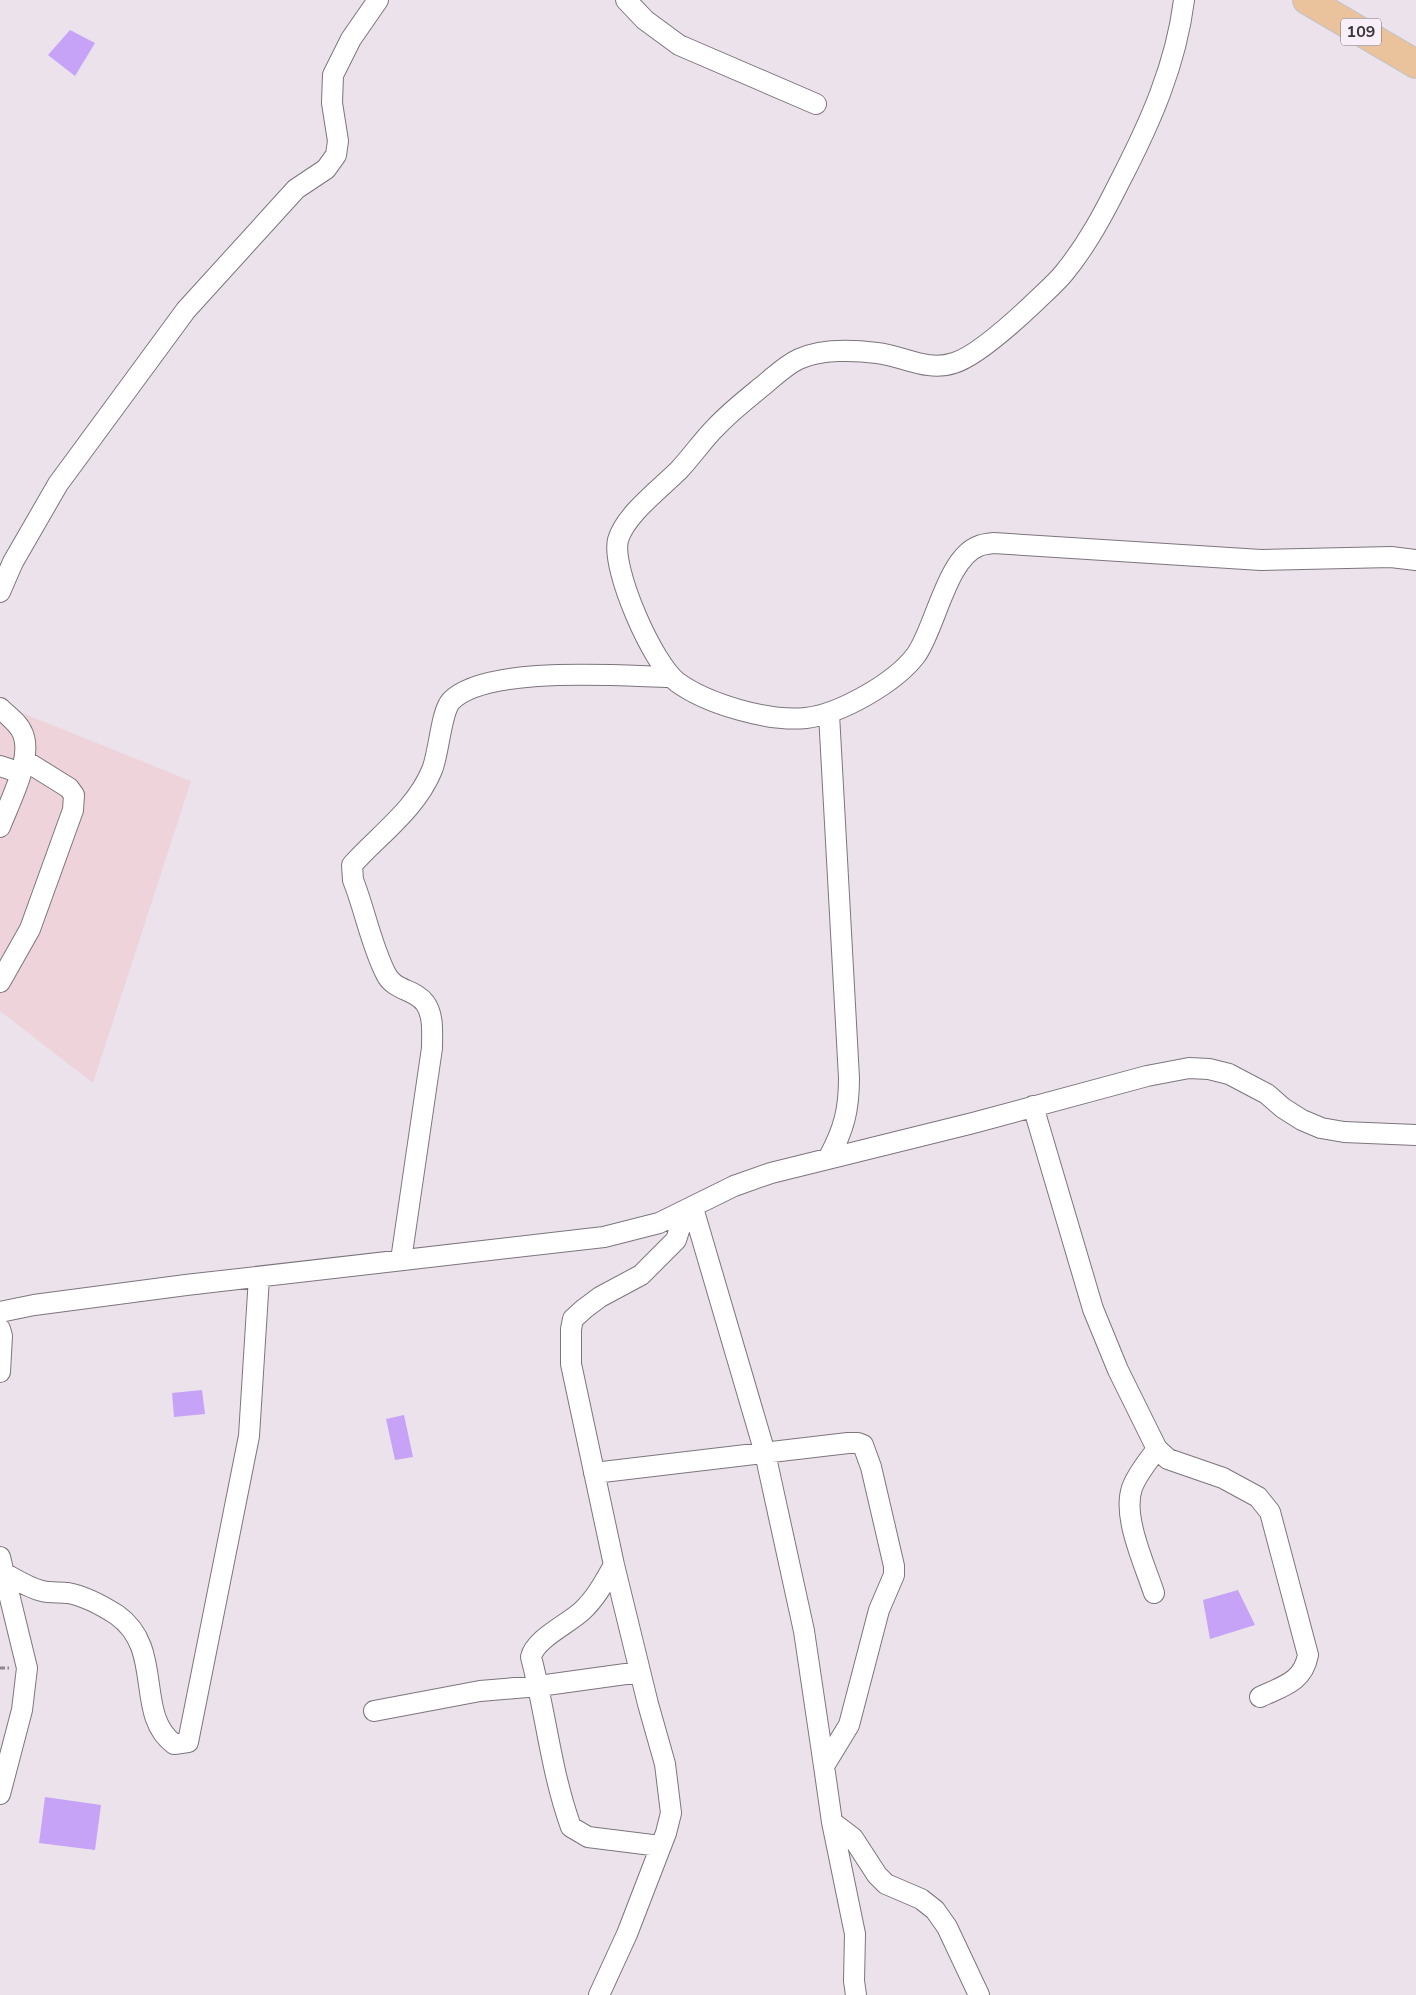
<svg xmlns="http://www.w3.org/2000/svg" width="1416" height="1995" viewBox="0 0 1416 1995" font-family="'Nunito Sans',sans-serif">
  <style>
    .commercial { fill: #eed4da }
    .building { fill: #c6a3f6 }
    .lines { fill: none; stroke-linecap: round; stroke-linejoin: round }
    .street-casing { stroke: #7d757d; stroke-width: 22 }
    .primary-casing { stroke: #c4c3c4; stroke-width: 30 }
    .path { stroke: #8d888d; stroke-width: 3; stroke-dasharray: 5 2.5; stroke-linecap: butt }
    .street { stroke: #fff; stroke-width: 20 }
    .primary { stroke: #eac29c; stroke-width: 28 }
    .labels { text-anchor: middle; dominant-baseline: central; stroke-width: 4.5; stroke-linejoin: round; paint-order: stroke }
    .shield { fill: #f8eff8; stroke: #726e72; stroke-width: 1 }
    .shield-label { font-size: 16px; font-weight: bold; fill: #393639 }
  </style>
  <rect width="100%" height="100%" fill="#ebe2eb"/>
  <!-- commercial -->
  <path class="commercial" d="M0 704 191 781 93 1083 0 1011Z"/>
  <!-- building -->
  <path class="building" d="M70 30 95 43 75 76 48 55Z
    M202 1390 205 1414 174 1417 172 1393Z
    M404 1415 413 1457 395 1460 386 1419Z
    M1238 1590 1255 1625 1210 1639 1203 1600Z
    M45 1797 101 1805 95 1850 39 1843Z"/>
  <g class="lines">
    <defs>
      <path id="street" d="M626 0 645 20 679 45 816 104
        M1184 0C1176 65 1150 123 1120 181 1104 213 1087 245 1064 273 1055 284 1044 293 1034 303 1016 320 977 356 954 363 927 372 904 356 877 353 854 350 821 349 799 359 786 365 776 375 765 384 748 398 731 411 716 427 703 440 692 456 679 470 661 488 625 515 618 540 611 569 653 664 677 682 707 704 769 722 806 718 840 714 895 683 916 655 935 629 947 557 979 546 983 544 988 544 993 543L1261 560 1391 557 1416 560
        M0 592 13 562 58 484 186 310 296 189 326 169 336 155 338 141 332 103 333 75 351 39 378 0
        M0 708C8 716 19 723 23 734 33 759 9 803 0 827
        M829 714 849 1078C849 1110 844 1129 829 1157
        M0 766 21 773
        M0 982 30 929 73 810 74 795 69 788 24 760
        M1033 1106 1093 1309 1118 1370 1157 1449 1168 1459 1223 1478 1258 1497 1270 1512 1308 1655C1303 1682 1283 1686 1260 1697
        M693 1208 765 1453 804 1631 824 1766
        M401 1260 432 1048C432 1034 434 1015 425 1003 415 989 394 991 386 974 371 945 365 910 353 880L352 865C380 834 416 809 432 770 439 753 441 712 451 701 486 665 620 676 670 677
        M0 1312 34 1305 186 1285 604 1237 659 1223 734 1186 771 1173 973 1123 1147 1076 1189 1068 1209 1069 1229 1074 1267 1094 1283 1108 1302 1120 1321 1128 1344 1132 1416 1135
        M0 1329 2 1336 0 1372
        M594 1473 848 1443H858L863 1445 871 1467 894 1566V1575L879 1610 849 1725 824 1766 832 1822 855 1934 854 1981 856 1995
        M0 1557 27 1668 22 1710 0 1794
        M614 1565C605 1581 596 1598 582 1611 568 1624 535 1639 531 1657 546 1714 551 1772 571 1827L588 1837 660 1846
        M4 1573C15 1579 29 1588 42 1591 50 1593 60 1592 68 1593 85 1596 103 1606 117 1615 165 1649 134 1714 174 1744L188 1742 249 1436 259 1277
        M1154 1593C1145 1565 1122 1517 1132 1488 1137 1474 1148 1461 1157 1449
        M374 1711 480 1691 539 1686 640 1672
        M832 1822 853 1838 877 1875 886 1884 921 1899 935 1910 947 1927 979 1995
        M599 1995 627 1934 666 1833 671 1813 665 1764 648 1704 614 1565 571 1364V1329L573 1319 584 1309 600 1297 641 1275 676 1240 685 1212"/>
      <path id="primary" d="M1307 0 1416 64"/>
    </defs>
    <!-- street casing -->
    <use href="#street" class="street-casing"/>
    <!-- primary casing -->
    <use href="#primary" class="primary-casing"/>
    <!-- path -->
    <path class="path" d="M0 1668H9"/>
    <!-- street -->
    <use href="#street" class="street"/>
    <!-- primary -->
    <use href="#primary" class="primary"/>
  </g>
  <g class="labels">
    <!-- shield labels -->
    <rect class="shield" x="1341" y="18.5" width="40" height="27" rx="4"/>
    <g class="shield-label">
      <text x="1361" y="32">109</text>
    </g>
  </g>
</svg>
